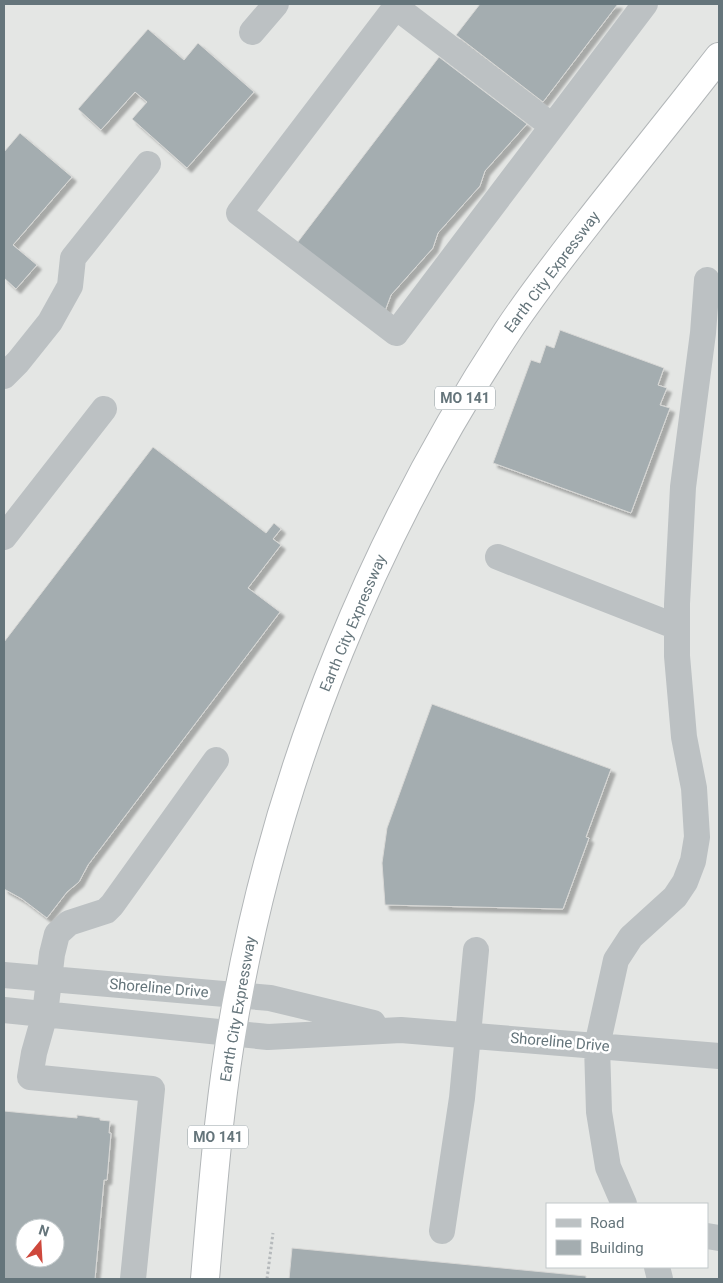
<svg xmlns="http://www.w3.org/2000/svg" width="723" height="1283" viewBox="0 0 723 1283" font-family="Roboto,sans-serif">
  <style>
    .built { fill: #e4e6e4; fill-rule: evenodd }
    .building { fill: #a4adb0; stroke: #d8d8d6; fill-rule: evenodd; filter: url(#shadow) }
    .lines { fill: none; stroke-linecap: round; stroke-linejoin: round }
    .highway-casing { stroke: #b2b6b8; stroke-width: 30 }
    .path { stroke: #b6babc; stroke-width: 3; stroke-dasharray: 2.5 2.5; stroke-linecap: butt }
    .minor { stroke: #bcc1c3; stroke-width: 26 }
    .highway { stroke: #fff; stroke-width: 28 }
    .labels { text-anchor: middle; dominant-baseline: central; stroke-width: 5; stroke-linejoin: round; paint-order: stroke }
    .shield { fill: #fff; stroke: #939ea3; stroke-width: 1 }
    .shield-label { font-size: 14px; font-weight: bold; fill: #65757b }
    .street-label { font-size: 15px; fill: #65757b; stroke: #fff }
  </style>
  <defs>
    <filter id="shadow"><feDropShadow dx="4.5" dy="4.5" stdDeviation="1" flood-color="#0004"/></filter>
  </defs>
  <rect width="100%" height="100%" fill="#f6f6f4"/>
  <!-- built -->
  <path class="built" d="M4 4H719V1279H4ZM547 1204H707V1267H547ZM25 1228H55V1258H25Z"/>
  <!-- building -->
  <path class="building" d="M480 4H618L543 102 456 35Z
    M148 29 184 60 198 43 254 92 187 168 132 119 147 102 135 92 101 130 78 109Z
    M439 57 527 124 485 171 480 186 438 233 433 248 391 295 385 311 297 243Z
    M20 133 72 177 13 245 37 265 16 289 4 278V152Z
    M560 330 664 368 658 385 667 388 660 405 670 408 631 513 493 463 531 360 540 363 546 345 554 348Z
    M153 447 266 533 274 523 281 529 273 539 281 545 248 588 280 612 88 865 79 882 67 892 47 918 22 899 4 889V642Z
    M432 704 611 769 586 837 589 838 563 909 385 905 382 863 387 828Z
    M4 1111 77 1118V1115L100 1118V1120L110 1121 109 1133H111L107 1180H104L95 1279H4ZM25 1228H55V1258H25Z
    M292 1248 586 1276V1279H289Z"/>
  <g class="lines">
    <defs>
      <path id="highway" d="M205 1279C213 1185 220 1089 238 996 282 759 375 533 507 332 536 288 569 247 601 206 640 157 680 107 719 57"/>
    </defs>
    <!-- highway casing -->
    <use href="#highway" class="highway-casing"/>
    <!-- path -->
    <path class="path" d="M267 1279 273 1233"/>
    <!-- minor -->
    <path class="minor" d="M398 4 239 213 396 333 645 4
      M396 7 552 126
      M252 32 276 4
      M4 376 18 362 50 322 70 286 73 258 148 164
      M4 537 104 409
      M498 557 677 627
      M4 975 270 998 373 1023
      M4 1010 268 1037 401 1030 719 1056
      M624 1204 608 1167 599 1112 597 1046 616 960 631 937 675 897 685 882 693 861 697 837 694 788 684 737 681 702 677 656V604L683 487 703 333 707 280
      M442 1231 462 1098 476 950
      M707 1236 719 1238
      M657 1267 660 1279
      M133 1279 152 1089 30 1077 34 1053 45 1014 52 954 57 934 69 923 106 911 112 905 216 760"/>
    <!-- highway -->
    <use href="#highway" class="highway"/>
  </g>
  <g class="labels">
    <!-- shield labels -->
    <g class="shield">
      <rect x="435" y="386.5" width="60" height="23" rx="4"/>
      <rect x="188" y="1125.5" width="60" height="23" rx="4"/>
    </g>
    <g class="shield-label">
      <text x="465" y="398">MO 141</text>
      <text x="218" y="1137">MO 141</text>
    </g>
    <!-- street labels -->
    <g class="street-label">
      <text transform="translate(552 272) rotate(-53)">Earth City Expressway</text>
      <text transform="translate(353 623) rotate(-67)">Earth City Expressway</text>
      <text transform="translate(159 988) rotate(5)">Shoreline Drive</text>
      <text transform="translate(238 1009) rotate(-80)">Earth City Expressway</text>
      <text transform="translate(560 1042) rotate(5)">Shoreline Drive</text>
    </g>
  </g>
  <!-- border -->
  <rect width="723" height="1283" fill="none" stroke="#65757b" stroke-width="10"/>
  <!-- legend -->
  <rect x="546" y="1203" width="162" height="65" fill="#ffffff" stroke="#c1c8ca"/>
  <rect x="556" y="1219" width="25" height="8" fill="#bcc1c3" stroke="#c1c8ca"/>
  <text x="590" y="1228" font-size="15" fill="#65757b">Road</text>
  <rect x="556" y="1240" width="25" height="15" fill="#a4adb0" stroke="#c1c8ca"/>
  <text x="590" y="1253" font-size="15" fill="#65757b">Building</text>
  <!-- north arrow -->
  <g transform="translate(40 1243) rotate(18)"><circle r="24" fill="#ffffff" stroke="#c1c8ca"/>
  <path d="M0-4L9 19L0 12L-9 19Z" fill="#ce483c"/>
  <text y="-8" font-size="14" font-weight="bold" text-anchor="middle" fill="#65757b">N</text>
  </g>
</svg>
